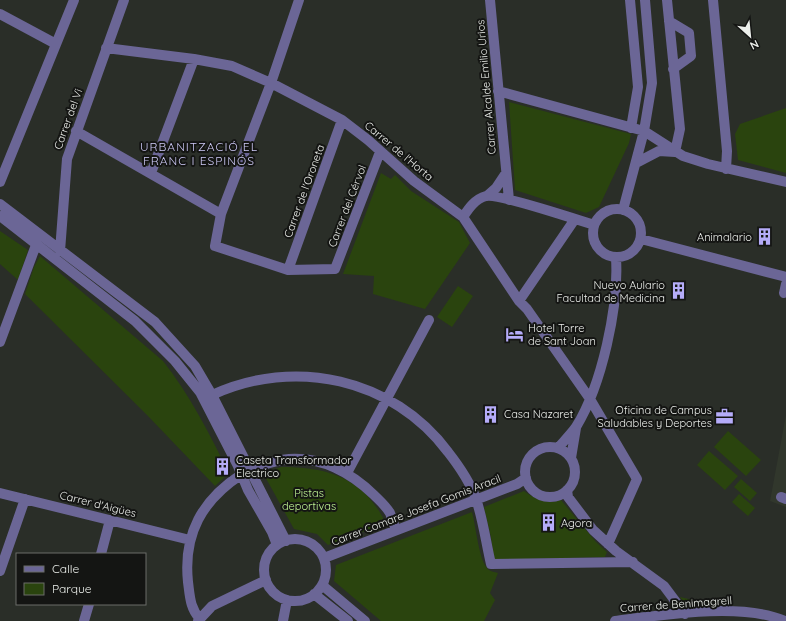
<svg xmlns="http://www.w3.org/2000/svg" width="786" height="621" viewBox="0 0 786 621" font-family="Quicksand,sans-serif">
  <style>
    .built { fill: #31372c }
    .green { fill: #2a440e }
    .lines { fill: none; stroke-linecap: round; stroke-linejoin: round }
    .minor { stroke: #6b6696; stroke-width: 10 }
    .labels { text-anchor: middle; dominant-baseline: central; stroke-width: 4; stroke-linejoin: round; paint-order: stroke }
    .street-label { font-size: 11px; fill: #ecefeb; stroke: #141513 }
    .poi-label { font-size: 11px; fill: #ecefeb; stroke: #141513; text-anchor: start }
    .park-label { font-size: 11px; fill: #c1f695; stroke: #141513 }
    .neighbourhood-label { font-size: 12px; letter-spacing: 1px; fill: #cecaf6; stroke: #141513 }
  </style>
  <rect width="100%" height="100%" fill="#2a2e28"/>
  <!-- built -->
  <path class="built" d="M786 415V507L770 501Z"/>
  <!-- green -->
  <path class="green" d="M509 102 631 134 629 143 599 207 586 213 515 190Z
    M786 108V173L738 160 735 134 740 124Z
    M381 173 391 179 395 175 411 191 459 222 470 243 425 309 373 294 374 276 343 274Z
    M0 231 28 250 18 280 0 264Z
    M40 256 163 361C190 395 210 435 229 473L215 486 147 415 25 294 34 267Z
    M458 286 473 296 452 327 437 317Z
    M728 431 761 460 746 476 714 447Z
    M709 451 738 476 725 490 697 465Z
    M281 467C329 467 363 478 386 523L328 545 317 534 294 529 263 473Z
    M741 479 757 493 750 501 734 487Z
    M524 491C535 499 547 505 561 500L596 542 607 552 605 557 494 560 491 537 484 507Z
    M739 494 755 508 748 516 732 502Z
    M472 512C476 526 479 563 489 570 492 572 496 572 498 573L490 593 495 600 484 621H381L334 581 336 565Z
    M680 597 719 606 687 608Z"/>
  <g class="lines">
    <!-- minor -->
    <path class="minor" d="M299 0 271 83 221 214 215 246 288 270 335 269 380 152
      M490 0 509 200
      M630 0 638 87 631 128
      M713 0 727 151 726 169
      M0 14 56 44
      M669 21 689 33 691 56 673 69
      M106 48 194 59 232 66 271 83 342 120 368 140 414 181 463 217 519 301 527 309 590 399 637 479 608 544
      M498 91 644 131 683 156 708 164 786 182
      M76 131 221 214
      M636 163 659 151 675 152 680 129 667 0
      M151 173 194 59
      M0 182 74 0
      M487 196 496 188 506 173
      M0 204 155 322 195 366 212 395 286 541
      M593 233a24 24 0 1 1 48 0a24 24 0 1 1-48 0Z
      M623 210 644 131 652 83 645 0
      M0 216 135 321 175 361 200 392 238 466 248 490 272 532 277 545
      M463 217C469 208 475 199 486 196 497 193 578 220 594 225
      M641 239 786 277
      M60 251 67 159 124 0
      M288 270 342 120
      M784 293 786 284
      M519 301 575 219
      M0 342 36 245
      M212 395C294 357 393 378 448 452 459 466 470 482 476 499 483 519 486 543 491 564L633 562
      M525 472a25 25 0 1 1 50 0a25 25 0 1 1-50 0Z
      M558 448C564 441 571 434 576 427 602 385 619 306 616 258
      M571 458 576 428
      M250 469C263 465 276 460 289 459 322 457 350 472 374 495 379 500 386 506 390 513 392 518 394 525 396 530
      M347 473 429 320
      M567 490 568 497 593 530 616 551 664 586 685 614
      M0 493 190 540
      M781 497 786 499
      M264 570a31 31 0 1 1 62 0a31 31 0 1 1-62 0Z
      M101 554 110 520
      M324 558 517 484 526 478
      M0 571 25 499
      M322 585 365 621
      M314 594 348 621
      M200 619C190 608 190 597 188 582 183 534 202 500 242 474
      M84 621 89 604
      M198 621 212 606 266 580
      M283 621 287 600
      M615 621C662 615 742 602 785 621"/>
  </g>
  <!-- icons -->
  <defs>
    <symbol id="building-bare" viewBox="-9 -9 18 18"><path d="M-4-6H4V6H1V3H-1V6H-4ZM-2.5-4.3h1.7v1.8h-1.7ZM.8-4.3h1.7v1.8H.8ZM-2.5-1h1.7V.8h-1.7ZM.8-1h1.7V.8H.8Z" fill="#b5acf9" stroke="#141513" stroke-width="2.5" paint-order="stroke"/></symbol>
    <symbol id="hotel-bare" viewBox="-9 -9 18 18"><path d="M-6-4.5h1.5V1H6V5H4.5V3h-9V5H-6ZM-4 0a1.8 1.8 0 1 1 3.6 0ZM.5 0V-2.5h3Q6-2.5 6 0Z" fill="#b5acf9" stroke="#141513" stroke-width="2.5" paint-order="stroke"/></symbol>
    <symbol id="office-bare" viewBox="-9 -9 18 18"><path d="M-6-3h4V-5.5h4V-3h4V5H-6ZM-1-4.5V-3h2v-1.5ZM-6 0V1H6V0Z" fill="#b5acf9" stroke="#141513" stroke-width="2.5" paint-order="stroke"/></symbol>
  </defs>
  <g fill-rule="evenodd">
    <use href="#building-bare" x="752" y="224" width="25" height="25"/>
    <use href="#building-bare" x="666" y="278" width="25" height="25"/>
    <use href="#hotel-bare" x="502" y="322" width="25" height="25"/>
    <use href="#building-bare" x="478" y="402" width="25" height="25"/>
    <use href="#office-bare" x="712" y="404" width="25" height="25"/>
    <use href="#building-bare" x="210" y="454" width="25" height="25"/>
    <use href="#building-bare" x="536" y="510" width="25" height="25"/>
  </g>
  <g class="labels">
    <!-- street labels -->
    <g class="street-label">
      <text transform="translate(486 87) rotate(-95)">Carrer Alcalde Emilio Urios</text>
      <text transform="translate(68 119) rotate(-70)">Carrer del Vi</text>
      <text transform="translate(399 151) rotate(40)">Carrer de l'Horta</text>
      <text transform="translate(304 191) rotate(-70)">Carrer de l'Oroneta</text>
      <text transform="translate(347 206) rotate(-69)">Carrer del Cérvol</text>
      <text transform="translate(98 504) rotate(14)">Carrer d'Aigües</text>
      <text transform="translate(416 510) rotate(-21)">Carrer Comare Josefa Gomis Aracil</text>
      <text transform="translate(676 604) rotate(-4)">Carrer de Benimagrell</text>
    </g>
    <!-- poi labels -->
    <g class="poi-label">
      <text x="752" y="237" text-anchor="end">Animalario</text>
      <text x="665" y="285" text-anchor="end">Nuevo Aulario<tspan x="665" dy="13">Facultad de Medicina</tspan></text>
      <text x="528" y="328">Hotel Torre<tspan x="528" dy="13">de Sant Joan</tspan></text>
      <text x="712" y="410" text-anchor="end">Oficina de Campus<tspan x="712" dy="13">Saludables y Deportes</tspan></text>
      <text x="504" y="414">Casa Nazaret</text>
      <text x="236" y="460">Caseta Transformador<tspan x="236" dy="13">Electrico</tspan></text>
      <text x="561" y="523">Agora</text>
    </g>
    <!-- park labels -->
    <g class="park-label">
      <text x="309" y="493">Pistas<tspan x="309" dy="13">deportivas</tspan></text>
    </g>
    <!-- neighbourhood labels -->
    <g class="neighbourhood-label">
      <text x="199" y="146">URBANITZACIÓ EL<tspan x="199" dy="14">FRANC I ESPINÓS</tspan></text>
    </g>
  </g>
  <!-- legend -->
  <rect x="16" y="553" width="130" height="52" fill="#141513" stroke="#6a6c69"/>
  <rect x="24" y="566" width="20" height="6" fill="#6b6696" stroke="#6a6c69"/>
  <text x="52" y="573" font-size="12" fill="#ecefeb">Calle</text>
  <rect x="24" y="583" width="20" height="12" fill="#2a440e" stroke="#6a6c69"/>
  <text x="52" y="593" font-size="12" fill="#ecefeb">Parque</text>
  <!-- north arrow -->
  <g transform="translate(750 36) rotate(153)" stroke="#141513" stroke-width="3" paint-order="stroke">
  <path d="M0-3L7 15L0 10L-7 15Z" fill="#ecefeb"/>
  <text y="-6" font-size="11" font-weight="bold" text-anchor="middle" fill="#ecefeb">N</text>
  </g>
</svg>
